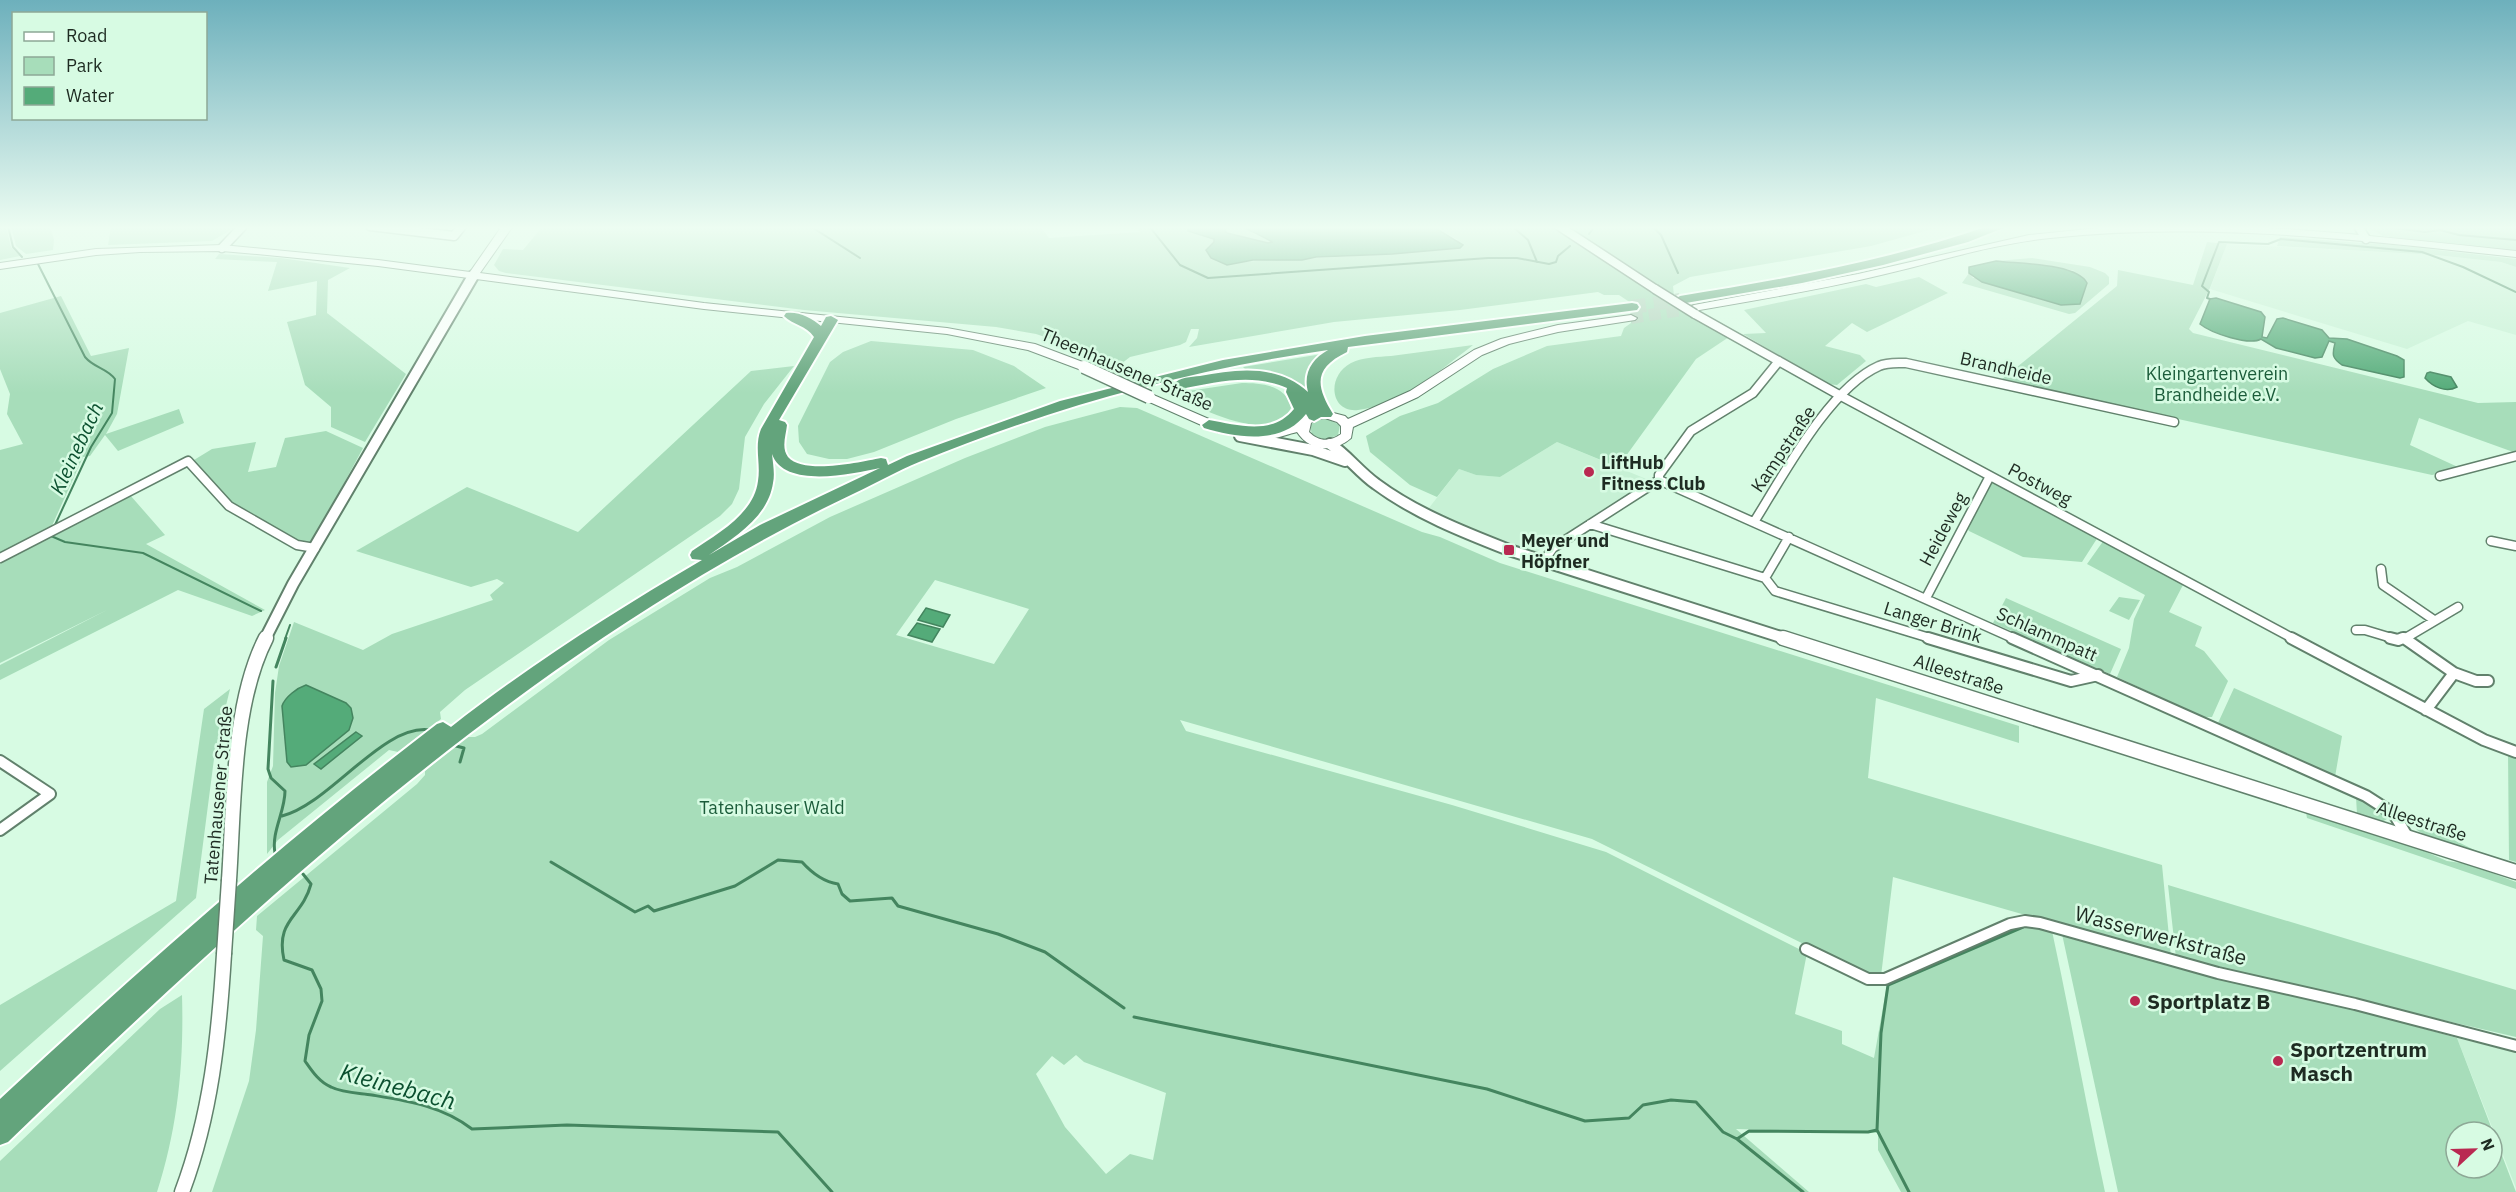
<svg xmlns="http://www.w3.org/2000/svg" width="2516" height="1192" viewBox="0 0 2516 1192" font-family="'IBM Plex Sans',sans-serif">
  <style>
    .built { fill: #c7f1d5 }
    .green { fill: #a7ddba; fill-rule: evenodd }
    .water { fill: #54ab79; stroke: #44855f; stroke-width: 1.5 }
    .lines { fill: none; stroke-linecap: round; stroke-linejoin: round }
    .stream-far1 { stroke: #44855f; stroke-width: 2 }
    .stream { stroke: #44855f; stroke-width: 3 }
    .secondary-tunnel { stroke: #b2d1bc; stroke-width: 12; stroke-dasharray: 12 6; stroke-linecap: butt }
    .motorway-tunnel { stroke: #b2d1bc; stroke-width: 14; stroke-dasharray: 14 8; stroke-linecap: butt }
    .minor-far1-casing { stroke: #61816c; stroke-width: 11 }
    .minor-casing { stroke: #61816c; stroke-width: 14 }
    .tertiary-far1-casing { stroke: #61816c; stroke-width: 14 }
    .tertiary-casing { stroke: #61816c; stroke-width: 17 }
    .secondary-casing { stroke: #61816c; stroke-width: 2 }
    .motorway-casing { stroke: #fff; stroke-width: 4 }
    .minor-far1 { stroke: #fff; stroke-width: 8 }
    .minor { stroke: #fff; stroke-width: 10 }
    .tertiary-far1 { stroke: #fff; stroke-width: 10 }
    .tertiary { stroke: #fff; stroke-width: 14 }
    .secondary { fill: #fff; fill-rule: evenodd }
    .motorway { fill: #63a47c; fill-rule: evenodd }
    .minor-bridge-casing { stroke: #61816c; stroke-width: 11; stroke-linecap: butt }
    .tertiary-bridge-casing { stroke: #61816c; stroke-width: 17; stroke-linecap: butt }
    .secondary-bridge-casing { stroke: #61816c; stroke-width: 15; stroke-linecap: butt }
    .minor-bridge { stroke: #fff; stroke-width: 8 }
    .tertiary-bridge { stroke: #fff; stroke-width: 14 }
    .secondary-bridge { stroke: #fff; stroke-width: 12 }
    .poi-dot { fill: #b92951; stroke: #d7fbe3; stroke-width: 2 }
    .labels { text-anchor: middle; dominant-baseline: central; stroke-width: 5; stroke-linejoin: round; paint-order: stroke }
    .street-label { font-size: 18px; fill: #1e2b22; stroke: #d7fbe3 }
    .park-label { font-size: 18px; fill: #1b5c3a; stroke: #d7fbe3 }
    .poi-label { font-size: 18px; font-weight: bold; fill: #1e2b22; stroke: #d7fbe3; text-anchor: start }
    .water-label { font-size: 20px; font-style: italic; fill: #0b502f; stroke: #d7fbe3 }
    .near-street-label { font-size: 21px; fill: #1e2b22; stroke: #d7fbe3 }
    .near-poi-label { font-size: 21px; font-weight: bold; fill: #1e2b22; stroke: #d7fbe3; text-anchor: start }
    .near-water-label { font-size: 24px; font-style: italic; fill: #0b502f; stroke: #d7fbe3 }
  </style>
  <rect width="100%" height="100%" fill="#d7fbe3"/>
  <!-- built -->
  <path class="built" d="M2227 244 2436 255 2501 262 2516 267V335L2468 321 2407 349 2210 289Z
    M1557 442 1651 481 1535 553 1447 520 1429 508 1459 469 1476 475 1500 477Z
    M2457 1038 2516 1052V1188Z"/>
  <!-- green -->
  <path class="green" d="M0 226H6L11 247 20 256 0 260Z
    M11 226H50L54 240 53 250 26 254 16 246Z
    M111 226H237L212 241 108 245Z
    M543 226H1040L1049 238 1140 232 1135 226H1187L1188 231 1214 239 1215 242 1208 247 1239 262 1392 254 1458 240 1432 226H1943L1871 246 1690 277 1673 286 1674 296 1701 313 1692 314 1729 337 1696 359 1618 467 1557 442 1500 477 1476 475 1459 469 1437 497 1410 485 1370 452 1366 436 1400 416 1438 403 1493 369 1547 346 1621 336 1624 328 1631 323V303L1619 295H1604L1598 292 1460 310 1334 322 1189 347 1197 338 1199 329H1191L1186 342 1180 345 1130 357 1117 367 1063 343 1036 334 996 327 804 310 506 273 499 271 494 265 503 249 523 250Z
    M1227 226 1246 228 1254 234 1269 238 1272 242 1268 243 1227 233 1225 231Z
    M2365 226H2516V251L2383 236Z
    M2280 237 2394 245 2516 259V267L2501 262 2436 255 2277 246Z
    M2207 242 2227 244 2210 288 2189 329 2193 333 2478 403 2516 402V453L2419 418 2410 445 2460 468 2432 475 2001 380 2117 286 2118 270 2193 285Z
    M219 254 281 258 350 268 328 280 327 313 406 374 365 442 331 427V407L305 385 287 322 316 315 317 281 268 291 277 262 215 259Z
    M2032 258 2090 267 2105 273 2109 277V284L2075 313 2069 314 1962 283 1969 273 1973 278 2075 271 2043 265 1996 261Z
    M1919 277 1948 293 1867 332 1852 323 1825 346 1860 355 1866 361 1837 385 1827 384 1743 334 1766 333 1744 310 1866 284 1876 287Z
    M61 296 91 356 129 348 117 414 106 434 179 409 184 423 118 451 105 435 90 456 83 457 51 528 0 554V450L23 444 7 414 10 394 0 369V313Z
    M871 341 973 350 1014 366 1046 388 956 419 874 452 847 459H829L807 454 799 442 798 426 830 362 843 352Z
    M1473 345C1442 369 1399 406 1358 410 1330 413 1326 376 1351 363 1363 357 1378 357 1391 356 1419 352 1446 349 1473 345Z
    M1322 354C1306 365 1302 379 1311 396 1292 377 1271 371 1245 369L1243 367Z
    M794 366 764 404 745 437 739 489 732 504 720 516 465 690 440 712 441 719 398 752 389 750 278 840 267 854V782L273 766 275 693 279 666 294 622 363 650 392 634 493 600 490 595 504 583 497 579 471 587 356 551 467 487 578 532 751 371Z
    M1242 383C1261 383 1287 385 1291 408 1272 448 1197 406 1168 394Z
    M1120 407 1137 408 1422 532 1440 537 1500 563 2019 726V743L1876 698 1868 778 2162 865 2171 957 1893 877 1881 976 1870 977 1592 839 1180 720 1186 731 1452 805 1606 852 1807 953 1795 1014 1842 1031V1044L1874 1058 1887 985 1891 982 2011 927 2026 924 2052 931C2071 1018 2086 1105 2105 1192H1901L1878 1150V1133L1736 1129 1809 1192H212L249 1081 256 1030 263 936 256 930 257 916 417 784 425 775V771L467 737H475L482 734 609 640 710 578 737 567 830 517 965 458 1045 427ZM935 580 1029 609 994 664 896 635ZM1076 1055 1084 1062 1166 1093 1153 1160 1130 1154 1106 1174 1065 1127 1036 1074 1052 1056 1064 1065Z
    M1328 419 1340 425 1338 435 1325 440 1312 435 1310 425 1318 420Z
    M326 431 363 448 313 541 302 544 232 504 194 460 212 449 256 442 248 472 276 467 285 438Z
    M1990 483H1998L2098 537 2082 562 2023 557 1969 531 1966 526Z
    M130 495 165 535 146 544 265 610 252 616 178 590 0 680V665L107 610 0 663V560Z
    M2104 540 2184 583 2169 612 2202 627 2195 646 2204 651 2228 681 2212 717H2203L2117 677 2129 648 2134 619 2145 595 2087 564Z
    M2119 597 2140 600 2129 620 2109 611Z
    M2006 598 2121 649 2110 674 1993 623Z
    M2234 688 2342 736 2335 777 2218 723Z
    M230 689 215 751 196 898 0 1071V1005L176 901 204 709Z
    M2508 753 2516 756V862L2509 860Z
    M2356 797 2385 813 2387 819 2382 822 2357 814Z
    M2306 813 2408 844 2447 861 2468 864 2516 882V889L2307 818Z
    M2405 816 2501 863 2438 841 2418 831Z
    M2168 885 2516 990V1037L2176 958Z
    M2062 934 2361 1011 2457 1038 2516 1192H2118ZM2456 1132H2492V1168H2456Z
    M182 995C184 1063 178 1127 157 1192H0V1161L160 1009Z"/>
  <!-- water -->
  <path class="water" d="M1187 226H1227L1225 231 1227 233 1268 243 1272 242C1270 240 1243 227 1240 226H1432L1463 245 1460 248 1392 254 1316 257 1302 260H1253L1227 265 1211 258 1206 250 1214 242V239L1188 231Z
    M1996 261C2019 264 2076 263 2087 283L2080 304 2061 305 1982 282 1969 273V267Z
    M2216 298 2261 312 2265 317 2262 337 2267 338 2277 319 2283 318 2322 330 2329 338 2347 339 2397 356 2404 360V377L2400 378 2342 365C2332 358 2332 355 2335 343L2329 341 2322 357 2315 358 2276 348 2261 339C2249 346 2211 333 2200 324L2210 299Z
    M2430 372 2451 377 2457 387C2446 393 2433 387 2425 378L2427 373Z
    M926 608 950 615 943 627 918 620Z
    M917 623 940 629 932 642 908 635Z
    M306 685 346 703 351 708 353 718 349 730 306 765 291 767 287 762 282 706C285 697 297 688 306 685Z
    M356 732 362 736 321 769 314 764Z"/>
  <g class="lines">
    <!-- stream-far1 -->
    <path class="stream-far1" d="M8 226 13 247 22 257
      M810 226 860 258
      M1149 226 1180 265 1208 278 1488 258H1517L1549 264 1556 262 1558 256 1570 246
      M1512 226 1528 240 1537 262
      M1652 226 1661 235 1678 273
      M2379 226 2425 232 2440 230 2459 235 2516 240
      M1589 234 1595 226
      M38 264 85 357C94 368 107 368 115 379L112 413 91 447 55 525
      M2210 299 2207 298 2209 292 2202 286 2219 242 2268 244 2281 239 2422 252 2463 267 2516 292
      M51 536 65 542 143 553 261 611
      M285 639 290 625"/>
    <!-- stream -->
    <path class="stream" d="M276 667 286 638
      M273 681 268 769 271 778 285 791C285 812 271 832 275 853
      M452 745 464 748 460 762
      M282 816C330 804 383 723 430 730
      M551 862 635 912 648 906 654 911 735 886 778 860 802 862C811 872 824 882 838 884L842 894 850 901 892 898 898 906 998 934 1045 952 1124 1008
      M303 874 311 884C302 918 275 919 284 960L312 970 321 989 322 1001 309 1035 305 1061C312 1071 319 1082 331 1087 343 1093 358 1093 372 1095 408 1101 442 1106 472 1129L567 1125 778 1132 832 1192
      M1134 1017 1487 1089 1585 1121 1629 1118 1643 1105 1671 1100 1696 1102 1723 1132 1737 1139 1803 1192
      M1737 1139 1749 1131 1868 1132 1877 1130
      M1909 1192 1877 1130 1881 1033 1888 985 2023 927"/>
    <!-- secondary-tunnel -->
    <path class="secondary-tunnel" d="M1631 318 1694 308"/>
    <!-- motorway-tunnel -->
    <path class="motorway-tunnel" d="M1632 307 1680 300"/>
    <defs>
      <path id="minor-far1" d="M370 226 454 236 462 226
        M1559 226 1655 289
        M2358 226 2366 239
        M222 248 243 226
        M1695 314 1841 396 2294 639
        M2440 476 2516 456
        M1659 480 2015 639
        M1659 480V475L1691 431 1753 393 1779 361
        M1754 522C1783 476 1829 388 1879 366 1887 362 1897 363 1906 363L2174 422
        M1590 524 1765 578 1775 591 1933 639
        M2491 541 2516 546
        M0 558 188 461 229 506 297 545 315 548
        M1543 562 1553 548 1659 480
        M2381 569 2383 585 2434 620
        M1765 578 1789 537
        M1926 598 1990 476
        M2356 630H2365L2395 639
        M2400 639 2403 638
        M2404 639 2458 607"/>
      <path id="minor" d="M1928 638 2071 681 2098 675
        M2012 638 2366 796 2394 814 2407 836
        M2291 638 2484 740 2516 752
        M2390 638 2398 640 2403 638
        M2404 638 2454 673 2426 710
        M2454 673 2476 681H2488
        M0 761 50 794 0 830
        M1806 949 1868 979H1885L2010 924 2025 921 2040 923 2218 973 2355 1004 2516 1046"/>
      <path id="tertiary-far1" d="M1240 436 1313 450 1345 461
        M1330 444C1347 455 1359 472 1376 484 1415 513 1463 532 1509 550L1787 639
        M265 639 293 584 473 276"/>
      <path id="tertiary" d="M1783 638 2516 872
        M229 880C234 806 232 704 266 638
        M182 1192C211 1115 219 1036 224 954"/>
      <path id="secondary" d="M502 226H513L480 273 704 303 947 328 1035 344 1088 364 1090 367 1084 371 1028 350 947 334 704 309 378 266 257 254 222 251 140 252 96 255 0 269V263L96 249 222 245 378 260 470 272Z
        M2236 226C2330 231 2423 241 2516 251V257C2361 240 2205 221 2050 238 1992 244 1937 262 1881 275 1819 290 1757 300 1694 311L1688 308 1694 305 1858 274 2029 235 2108 227Z
        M1631 315 1637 318 1635 320 1558 332 1509 344 1482 355 1418 397 1353 427 1351 438C1334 453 1310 452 1297 432 1281 436 1251 448 1237 435L1243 431 1265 432 1298 424 1305 415 1322 410 1345 416 1348 419 1410 391 1474 350 1501 339 1558 325ZM1325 418 1337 422 1341 426V434C1330 442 1319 442 1309 432L1311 423 1317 419Z
        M1149 393 1225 426 1227 429 1221 433 1217 432 1145 400 1143 397 1145 394Z"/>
      <path id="motorway" d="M1988 226H2008L1968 242 1883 265 1802 283 1680 304 1673 300 1680 296C1784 279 1888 261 1988 226Z
        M1632 303 1637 304 1639 307 1637 310 1348 347 1347 352C1314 368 1315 385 1333 414L1331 417H1321L1314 421 1309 419 1306 414C1282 445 1238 438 1204 428L1202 425 1209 420C1238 425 1272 436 1294 409L1286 392 1287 388C1253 373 1217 382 1181 389L1174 384C1179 377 1191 377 1200 376 1237 369 1278 364 1308 392 1303 373 1312 359 1328 350 1188 370 1050 408 919 462 897 471 876 483 855 493 802 518 752 545 702 575 444 729 224 935 8 1142L0 1145V1099C141 968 284 841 437 724L443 722 451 727C530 665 615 611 702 560L692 559 690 555 692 551C717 534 754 514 758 481 761 463 754 447 761 429L814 337C806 325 793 325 784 316L786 313C798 311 812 318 821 326L826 317 831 316 838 320 779 420 785 422 787 425C786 435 781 448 788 457 804 475 860 462 881 458L886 459 888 465 907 456 1060 401 1223 360 1365 336ZM772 454C784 489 852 474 880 468L760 525 709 555C735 537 768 517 773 483 775 474 773 464 772 454Z"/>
    </defs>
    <!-- minor-far1 casing -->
    <use href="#minor-far1" class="minor-far1-casing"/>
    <!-- minor casing -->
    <use href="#minor" class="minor-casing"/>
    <!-- tertiary-far1 casing -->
    <use href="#tertiary-far1" class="tertiary-far1-casing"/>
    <!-- tertiary casing -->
    <use href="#tertiary" class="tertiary-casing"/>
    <!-- secondary casing -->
    <use href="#secondary" class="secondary-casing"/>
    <!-- motorway casing -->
    <use href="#motorway" class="motorway-casing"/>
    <!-- minor-far1 -->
    <use href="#minor-far1" class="minor-far1"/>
    <!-- minor -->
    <use href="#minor" class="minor"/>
    <!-- tertiary-far1 -->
    <use href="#tertiary-far1" class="tertiary-far1"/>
    <!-- tertiary -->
    <use href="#tertiary" class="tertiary"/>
    <!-- secondary -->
    <use href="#secondary" class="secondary"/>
    <!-- motorway -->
    <use href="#motorway" class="motorway"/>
    <defs>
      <path id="minor-bridge" d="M1655 289 1695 314"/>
      <path id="tertiary-bridge" d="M224 954 229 880"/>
      <path id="secondary-bridge" d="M1084 367 1149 397"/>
    </defs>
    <!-- minor-bridge casing -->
    <use href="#minor-bridge" class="minor-bridge-casing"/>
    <!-- tertiary-bridge casing -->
    <use href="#tertiary-bridge" class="tertiary-bridge-casing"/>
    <!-- secondary-bridge casing -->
    <use href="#secondary-bridge" class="secondary-bridge-casing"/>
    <!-- minor-bridge -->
    <use href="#minor-bridge" class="minor-bridge"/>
    <!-- tertiary-bridge -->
    <use href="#tertiary-bridge" class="tertiary-bridge"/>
    <!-- secondary-bridge -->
    <use href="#secondary-bridge" class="secondary-bridge"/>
  </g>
  <!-- sky -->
  <linearGradient id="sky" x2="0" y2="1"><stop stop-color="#6db0bc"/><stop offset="0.58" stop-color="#edfdf2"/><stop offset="1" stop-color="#edfdf2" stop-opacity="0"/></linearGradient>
  <rect width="2516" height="393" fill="url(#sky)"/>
  <!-- markers -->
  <g class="poi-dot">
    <circle cx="1589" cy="472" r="6"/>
    <rect x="1503" y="544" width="12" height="12" rx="3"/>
    <circle cx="2135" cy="1001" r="6"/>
    <circle cx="2278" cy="1061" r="6"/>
  </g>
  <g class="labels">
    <!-- street labels -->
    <g class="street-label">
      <text transform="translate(2006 368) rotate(13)">Brandheide</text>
      <text transform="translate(1127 369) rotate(23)">Theenhausener Straße</text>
      <text transform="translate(1783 449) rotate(-56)">Kampstraße</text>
      <text transform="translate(2040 484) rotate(28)">Postweg</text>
      <text transform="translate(1943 529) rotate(-62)">Heideweg</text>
      <text transform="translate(1933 622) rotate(17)">Langer Brink</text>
      <text transform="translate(2047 634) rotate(24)">Schlammpatt</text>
      <text transform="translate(1959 674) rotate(18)">Alleestraße</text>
      <text transform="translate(218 795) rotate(-85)">Tatenhausener Straße</text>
      <text transform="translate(2422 821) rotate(18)">Alleestraße</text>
    </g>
    <!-- park labels -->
    <g class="park-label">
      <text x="2217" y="373">Kleingartenverein<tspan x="2217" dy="21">Brandheide e.V.</tspan></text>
      <text x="772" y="807">Tatenhauser Wald</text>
    </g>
    <!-- poi labels -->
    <g class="poi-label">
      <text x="1601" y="462">LiftHub<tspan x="1601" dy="21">Fitness Club</tspan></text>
      <text x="1521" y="540">Meyer und<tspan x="1521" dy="21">Höpfner</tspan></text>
    </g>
    <!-- water labels -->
    <g class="water-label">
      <text transform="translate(76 448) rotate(-65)">Kleinebach</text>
    </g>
    <!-- near-street labels -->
    <g class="near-street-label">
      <text transform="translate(2161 935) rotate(15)">Wasserwerkstraße</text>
    </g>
    <!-- near-poi labels -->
    <g class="near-poi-label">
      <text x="2147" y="1001">Sportplatz B</text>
      <text x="2290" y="1049">Sportzentrum<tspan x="2290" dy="24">Masch</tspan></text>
    </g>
    <!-- near-water labels -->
    <g class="near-water-label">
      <text transform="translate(398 1086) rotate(15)">Kleinebach</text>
    </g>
  </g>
  <!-- legend -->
  <rect x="12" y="12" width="195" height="108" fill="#d7fbe3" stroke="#8da896" stroke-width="1.5"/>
  <rect x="24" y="32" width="30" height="9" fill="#ffffff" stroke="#8da896" stroke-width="1.5"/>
  <text x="66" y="42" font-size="18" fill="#1e2b22">Road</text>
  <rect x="24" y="57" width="30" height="18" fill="#a7ddba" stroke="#8da896" stroke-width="1.5"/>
  <text x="66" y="72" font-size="18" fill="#1e2b22">Park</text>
  <rect x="24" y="87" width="30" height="18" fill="#54ab79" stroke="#8da896" stroke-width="1.5"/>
  <text x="66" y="102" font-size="18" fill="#1e2b22">Water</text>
  <!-- north arrow -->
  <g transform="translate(2474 1150) rotate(68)"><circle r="28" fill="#d7fbe3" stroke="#8da896" stroke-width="1.5"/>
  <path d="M0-4.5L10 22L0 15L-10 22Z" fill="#b92951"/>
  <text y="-9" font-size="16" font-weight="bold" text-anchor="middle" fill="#1e2b22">N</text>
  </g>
</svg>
